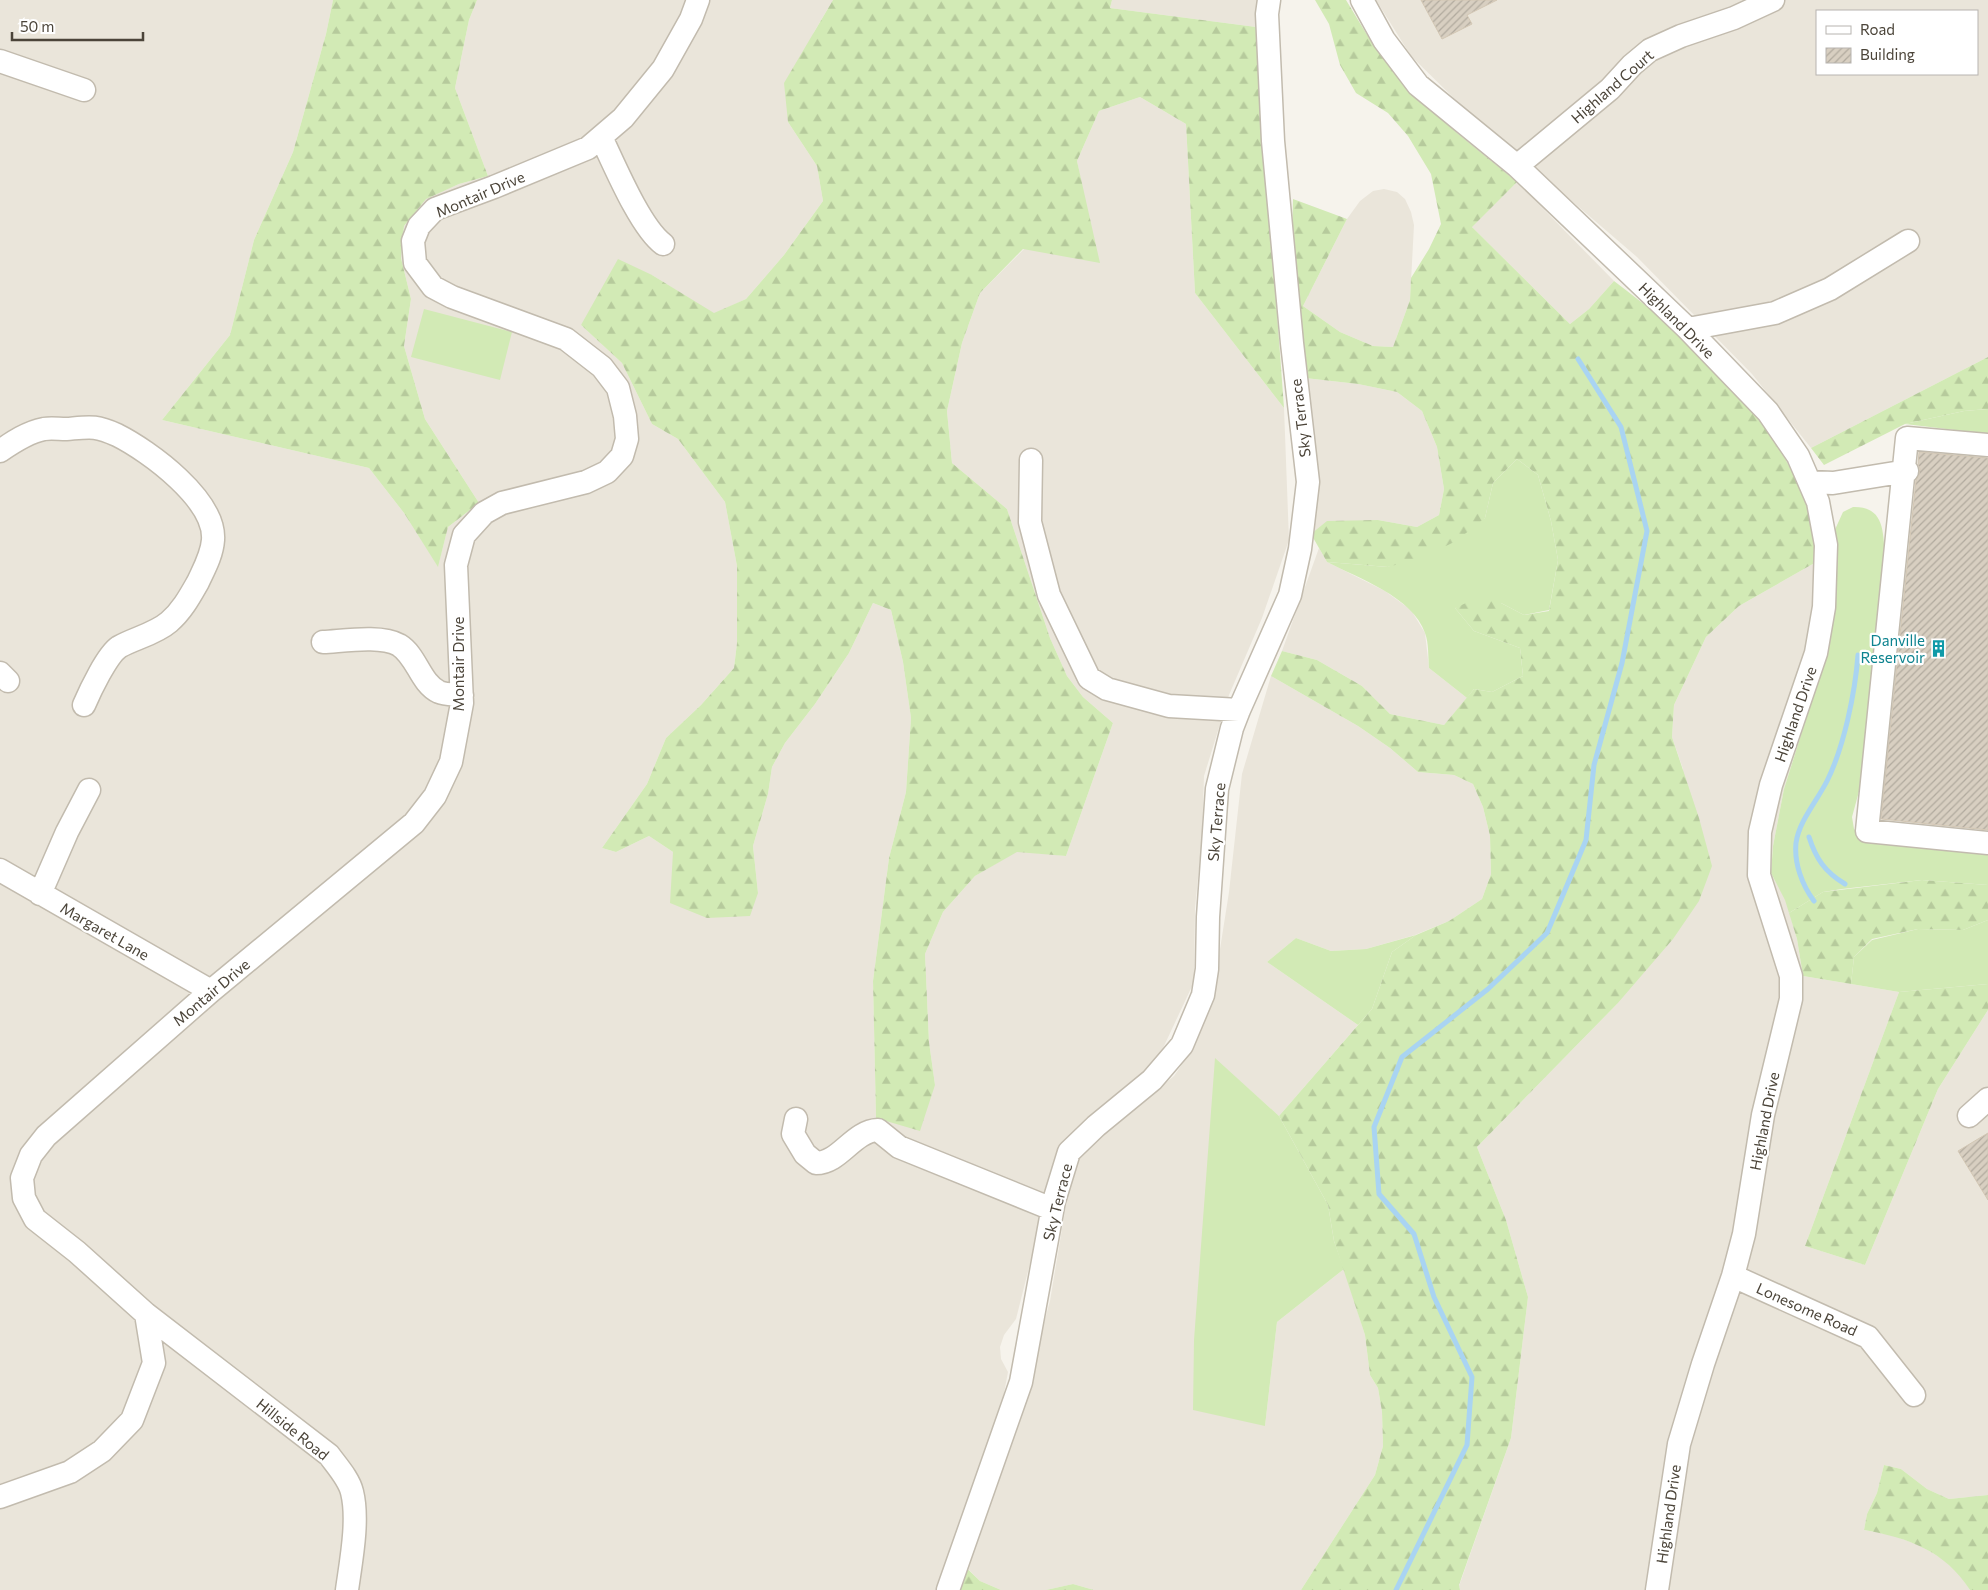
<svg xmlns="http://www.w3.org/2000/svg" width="1988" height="1590" viewBox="0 0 1988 1590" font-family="Commissioner,sans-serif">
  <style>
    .residential { fill: #eae5da; fill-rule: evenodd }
    .grass { fill: #d2eab5 }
    .forest { fill: url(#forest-firs) }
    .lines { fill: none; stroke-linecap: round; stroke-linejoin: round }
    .stream { stroke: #a9d4f2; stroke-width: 5 }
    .building { fill: url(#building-hatch); stroke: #d3c7b4 }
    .minor-casing { stroke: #c2bbae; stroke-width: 25 }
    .minor { stroke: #fff; stroke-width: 22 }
    .labels { text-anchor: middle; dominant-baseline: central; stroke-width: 4.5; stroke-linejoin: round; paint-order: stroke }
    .street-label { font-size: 15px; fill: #4b4439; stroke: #fff }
    .culture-label { font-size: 15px; fill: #0d838f; stroke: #fff; text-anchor: end }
  </style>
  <defs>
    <pattern id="forest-firs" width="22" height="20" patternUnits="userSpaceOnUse" patternTransform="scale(1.25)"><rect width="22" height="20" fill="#d2eab5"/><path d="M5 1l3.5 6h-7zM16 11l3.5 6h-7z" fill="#b6ca9c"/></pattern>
    <pattern id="building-hatch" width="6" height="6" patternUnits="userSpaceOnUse" patternTransform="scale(1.25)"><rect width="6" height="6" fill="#d8cfc1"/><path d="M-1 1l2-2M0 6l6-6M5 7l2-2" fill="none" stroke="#b1aa9e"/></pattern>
  </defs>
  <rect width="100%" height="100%" fill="#f6f3ec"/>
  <!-- residential -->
  <path class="residential" d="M0 0H333L326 34 293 152 254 240 230 335 162 420 369 468 404 513 438 566 448 527 479 503 425 419 404 346 411 299 401 258 404 226 426 198 459 184 488 176 455 88 469 20 477 0H833L814 32 788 122 817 166 823 201 784 255 746 299 714 314 652 275 581 325 622 363 652 424 678 439 725 502 737 566V643L734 668 701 705 666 738 647 784 602 848 616 852 649 836 673 852 758 893 753 846 768 794 772 767 785 743 815 704 849 653 873 603 891 610 903 662 911 718 906 792 889 858 873 981 876 1118 935 1085 929 1042 925 954 943 912 975 876 1017 851 1066 856 1113 723 1083 697 1067 676 1050 638 1007 509 952 463 947 411 962 343 980 293 1024 249 1085 201 1077 161 1099 111 1140 97 1186 124 1195 293 1284 408 1289 540 1262 618 1229 695 1204 776 1202 838 1195 908 1194 982 1156 1063 1076 1128 1056 1160 1016 1319 1004 1335 1000 1347 1001 1359 1008 1372 998 1425 1016 1424 1050 1301 1070 1181 1079 1154 1174 1076 1194 1047 1212 1000 1229 892 1242 774 1271 676 1358 726 1390 748 1418 772 1454 775 1473 784 1483 807 1490 836 1491 874 1482 899 1449 921 1415 935 1366 949 1331 951 1296 938 1267 962 1358 1025 1279 1116 1215 1059 1265 1426 1277 1322 1344 1269 1365 1335 1370 1375 1378 1388 1382 1412 1383 1446 1375 1475 1301 1590H1094L1073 1584 1046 1590H1001L980 1581 951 1552 939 1590H0Z
    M1112 0H1259L1256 27 1110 8Z
    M1376 0H1988V357L1811 448 1752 374 1637 257 1468 112 1411 56ZM1817 11H1977V74H1817Z
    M1517 182 1614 281 1589 309 1570 324 1471 226Z
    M1384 189 1397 192 1405 199 1411 212 1414 225 1410 300 1393 347 1373 346 1340 332 1303 306 1347 219 1360 201 1373 191Z
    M1305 378 1358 384 1397 392 1422 411 1437 447 1444 489 1439 515 1417 527 1378 520 1311 534Z
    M1319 548 1327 562 1385 591 1411 610 1425 633 1429 668 1467 698 1444 725 1390 714 1362 686 1317 660 1282 651Z
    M1818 561 1837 563 1829 646 1784 789 1773 846 1771 873 1786 900 1797 939 1803 976 1899 992 1805 1246 1865 1265 1938 1089 1988 1010V1495L1949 1499 1927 1489 1901 1469 1884 1465 1877 1493 1867 1514 1864 1530 1892 1535 1921 1546 1944 1560 1961 1576 1970 1590H1460L1459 1586 1511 1438 1528 1297 1506 1220 1477 1147 1617 1004 1683 769 1672 737 1674 705 1706 637 1739 606Z"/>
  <!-- grass -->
  <path class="grass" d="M424 309 512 332 500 380 411 357Z
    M1988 409V434L1905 424 1964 411Z
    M1517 459 1538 475 1551 521 1558 560 1549 610 1524 615 1501 603 1455 608 1474 631 1520 648 1523 676 1492 692 1474 689 1467 698 1429 668C1428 657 1429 643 1425 633 1413 597 1358 578 1327 562L1388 567 1485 518 1493 483Z
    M1853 507C1885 506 1883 533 1885 557L1864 773 1852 817 1854 829 1862 836 1988 853V885L1922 880 1842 889 1823 892 1789 913 1785 900 1771 873 1773 846 1784 789 1829 646 1837 563 1833 534 1843 512Z
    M1988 920V984L1899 992 1851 984 1854 957 1872 940 1918 929 1963 930Z
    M1416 935 1392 952 1372 1009 1358 1025 1267 962 1296 938 1331 951 1366 949Z
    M1215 1058 1279 1116 1328 1205 1334 1241 1344 1269 1277 1322 1265 1426 1193 1410 1194 1340Z"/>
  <!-- forest -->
  <path class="forest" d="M333 0H477L469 20 455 88 488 176 459 184 426 199 404 226 401 258 411 299 404 346 425 419 479 503 448 527 438 567 404 513 369 468 162 420 230 335 254 240 293 152 326 34Z
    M833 0H1112L1110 8 1256 27 1284 408 1195 293 1186 124 1140 97 1099 111 1077 161 1100 263 1023 249 980 293 962 343 947 411 952 463 1007 509 1050 638 1067 676 1083 697 1113 723 1066 856 1017 852 975 876 943 912 925 954 929 1042 935 1085 920 1131 876 1118 873 981 889 858 906 792 911 718 903 662 891 610 873 603 849 653 815 704 785 743 772 767 768 794 753 846 758 893 750 916 707 918 670 903 673 852 649 836 616 852 602 848 647 784 666 738 701 705 734 668 737 643V566L725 502 678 439 652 424 622 363 581 325 618 259 652 275 714 313 746 299 784 255 823 201 817 166 788 122 784 83Z
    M1315 0H1346L1372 43 1407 88 1457 133 1517 182 1472 227 1570 324 1589 309 1614 281C1690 338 1771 410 1805 501 1812 520 1814 541 1818 561L1739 606 1706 637 1674 705 1672 737 1699 818 1712 866 1699 901 1673 939 1617 1004 1477 1147 1506 1220 1528 1297 1511 1438 1459 1585 1460 1590H1301L1375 1475 1383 1446 1382 1412 1378 1388 1370 1375 1365 1335 1334 1241 1328 1205 1279 1116 1372 1009 1392 952 1416 935 1449 921 1482 899 1491 874 1490 836 1483 807 1473 784 1454 775 1418 772 1390 748 1358 726 1271 676 1282 651 1317 660 1362 686 1390 714 1444 725 1474 689 1492 692 1523 676 1520 648 1474 631 1455 608 1479 597 1501 603 1524 615 1549 611 1558 560 1551 521 1538 475 1517 459 1493 483 1485 518 1456 541 1424 557 1388 567 1327 562 1311 534 1327 521 1378 520 1417 527 1439 515 1444 489 1437 447 1422 411 1397 392 1358 384 1305 378 1291 271 1293 199 1347 219 1303 306 1340 332 1373 346 1393 347 1410 300 1411 278 1429 249 1441 224 1431 174 1408 136 1388 113 1356 93 1340 65 1329 24Z
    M1988 357V409L1964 411 1905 424 1824 465 1811 448Z
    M1922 880 1988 885V920L1963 930 1918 929 1872 939 1854 957 1851 984 1803 976 1797 939 1789 913 1823 892Z
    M1988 984V1010L1938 1089 1865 1265 1805 1246 1899 992Z
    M1884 1465 1901 1469 1927 1489 1949 1499 1988 1495V1590H1970C1945 1551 1909 1538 1864 1530L1867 1514 1877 1493Z
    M950 1552 980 1581 1001 1590H939Z
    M1073 1584 1094 1590H1046Z"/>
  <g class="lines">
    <!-- stream -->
    <path class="stream" d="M1809 837C1816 859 1825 872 1845 884
      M1814 901C1802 885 1794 863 1796 843 1799 821 1817 801 1827 781 1844 747 1855 693 1858 655
      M1396 1590 1467 1445 1472 1377 1434 1297 1414 1234 1379 1194 1374 1127 1402 1057 1488 989 1547 933 1586 840 1594 765 1622 663 1647 531 1621 427 1578 359"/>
  </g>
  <!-- building -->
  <path class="building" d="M1421 0H1497L1467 15 1472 24 1442 39Z
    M1919 452 1988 458V830L1881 819 1916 480 1919 475 1920 469 1918 464Z
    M1988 1133V1200L1958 1151Z"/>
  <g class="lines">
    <defs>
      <path id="minor" d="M1362 0 1384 40 1418 85 1517 166 1688 329 1768 412 1798 456 1818 502 1826 545 1824 607 1816 653 1771 785 1760 832 1759 875 1791 976V999L1763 1115 1744 1234 1733 1276 1703 1364 1679 1444 1657 1590
        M0 61 84 90
        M601 137C614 164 640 227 663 244
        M1517 166 1610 89 1632 65 1650 50 1681 36 1734 18 1773 0
        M1688 329 1775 313 1830 289 1908 241
        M1988 445 1907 438 1867 831 1988 843
        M0 451C13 442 28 432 44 429 51 428 59 429 66 429 90 427 95 425 117 435 149 451 216 500 213 540 212 555 204 569 198 582 190 596 182 611 169 622 155 634 135 638 119 647 107 655 90 691 84 705
        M1031 460 1030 522 1049 595 1089 678 1107 689 1169 706 1239 710
        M1810 482 1833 483 1907 471
        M323 642C344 641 381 635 399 645 417 656 420 683 439 692 446 695 454 694 462 695
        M0 673 8 681
        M0 870 211 991
        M40 894 67 832 89 790
        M1969 1116 1988 1099
        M796 1119 793 1134 805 1154 816 1163C840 1163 853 1131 878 1130L899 1147 1052 1209
        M1733 1276 1868 1337 1914 1395
        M0 1497 70 1472 102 1451 132 1420 154 1363 146 1314
        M347 1590C351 1561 359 1520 352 1492 349 1479 337 1466 329 1455L146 1314 77 1252 35 1219 24 1198 22 1178 31 1155 46 1136 211 991 414 823 435 796 451 762 462 703 456 565 464 535 484 513 502 503 586 482 607 472 622 456 627 439 625 416 618 388 602 367 566 339 452 297 433 287 415 263 413 241 419 226 435 209 494 187 588 148 623 118 663 69 691 19 698 0
        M948 1590 1021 1382 1054 1201 1069 1152 1096 1126 1152 1080 1182 1045 1203 995 1207 969 1208 917 1217 789 1232 728 1239 710 1290 595 1300 549 1308 482 1292 343 1273 141 1267 14 1269 0"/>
    </defs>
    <!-- minor casing -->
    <use href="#minor" class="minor-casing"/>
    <!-- minor -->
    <use href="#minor" class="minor"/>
  </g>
  <!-- icons -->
  <defs>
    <symbol id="building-bare" viewBox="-9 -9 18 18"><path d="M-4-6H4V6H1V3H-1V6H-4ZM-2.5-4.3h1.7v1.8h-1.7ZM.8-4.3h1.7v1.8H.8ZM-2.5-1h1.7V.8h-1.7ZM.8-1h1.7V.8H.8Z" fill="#0f9aa8" stroke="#fff" stroke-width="2.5" paint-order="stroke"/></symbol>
  </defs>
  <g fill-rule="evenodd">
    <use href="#building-bare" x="1926" y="636" width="25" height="25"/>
  </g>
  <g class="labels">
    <!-- street labels -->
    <g class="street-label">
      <text transform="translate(1612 86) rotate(-41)">Highland Court</text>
      <text transform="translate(480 194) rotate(-23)">Montair Drive</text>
      <text transform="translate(1677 320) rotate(45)">Highland Drive</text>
      <text transform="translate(1300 418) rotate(-97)">Sky Terrace</text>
      <text transform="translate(458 664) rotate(-90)">Montair Drive</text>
      <text transform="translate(1795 714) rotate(-71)">Highland Drive</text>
      <text transform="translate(1216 822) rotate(-85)">Sky Terrace</text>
      <text transform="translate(105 931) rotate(30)">Margaret Lane</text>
      <text transform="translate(211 992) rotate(-40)">Montair Drive</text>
      <text transform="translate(1764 1121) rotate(-79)">Highland Drive</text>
      <text transform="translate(1057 1202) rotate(-76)">Sky Terrace</text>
      <text transform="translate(1807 1309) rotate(24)">Lonesome Road</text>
      <text transform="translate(293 1429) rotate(39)">Hillside Road</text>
      <text transform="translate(1668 1514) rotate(-82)">Highland Drive</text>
    </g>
    <!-- culture labels -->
    <g class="culture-label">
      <text x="1925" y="640">Danville<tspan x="1925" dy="17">Reservoir</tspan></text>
    </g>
  </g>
  <!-- legend -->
  <rect x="1816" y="10" width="162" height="65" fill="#ffffff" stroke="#b7b4b0"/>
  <rect x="1826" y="26" width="25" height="8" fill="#ffffff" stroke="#b7b4b0"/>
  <text x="1860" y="35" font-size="15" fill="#4b4439">Road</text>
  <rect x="1826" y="48" width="25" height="15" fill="url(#building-hatch)" stroke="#b7b4b0"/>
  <text x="1860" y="60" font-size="15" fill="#4b4439">Building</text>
  <!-- scale -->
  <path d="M12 32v8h131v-8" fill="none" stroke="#4b4439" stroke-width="2.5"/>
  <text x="20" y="32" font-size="15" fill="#4b4439" stroke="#ffffff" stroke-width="4" paint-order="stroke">50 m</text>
</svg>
